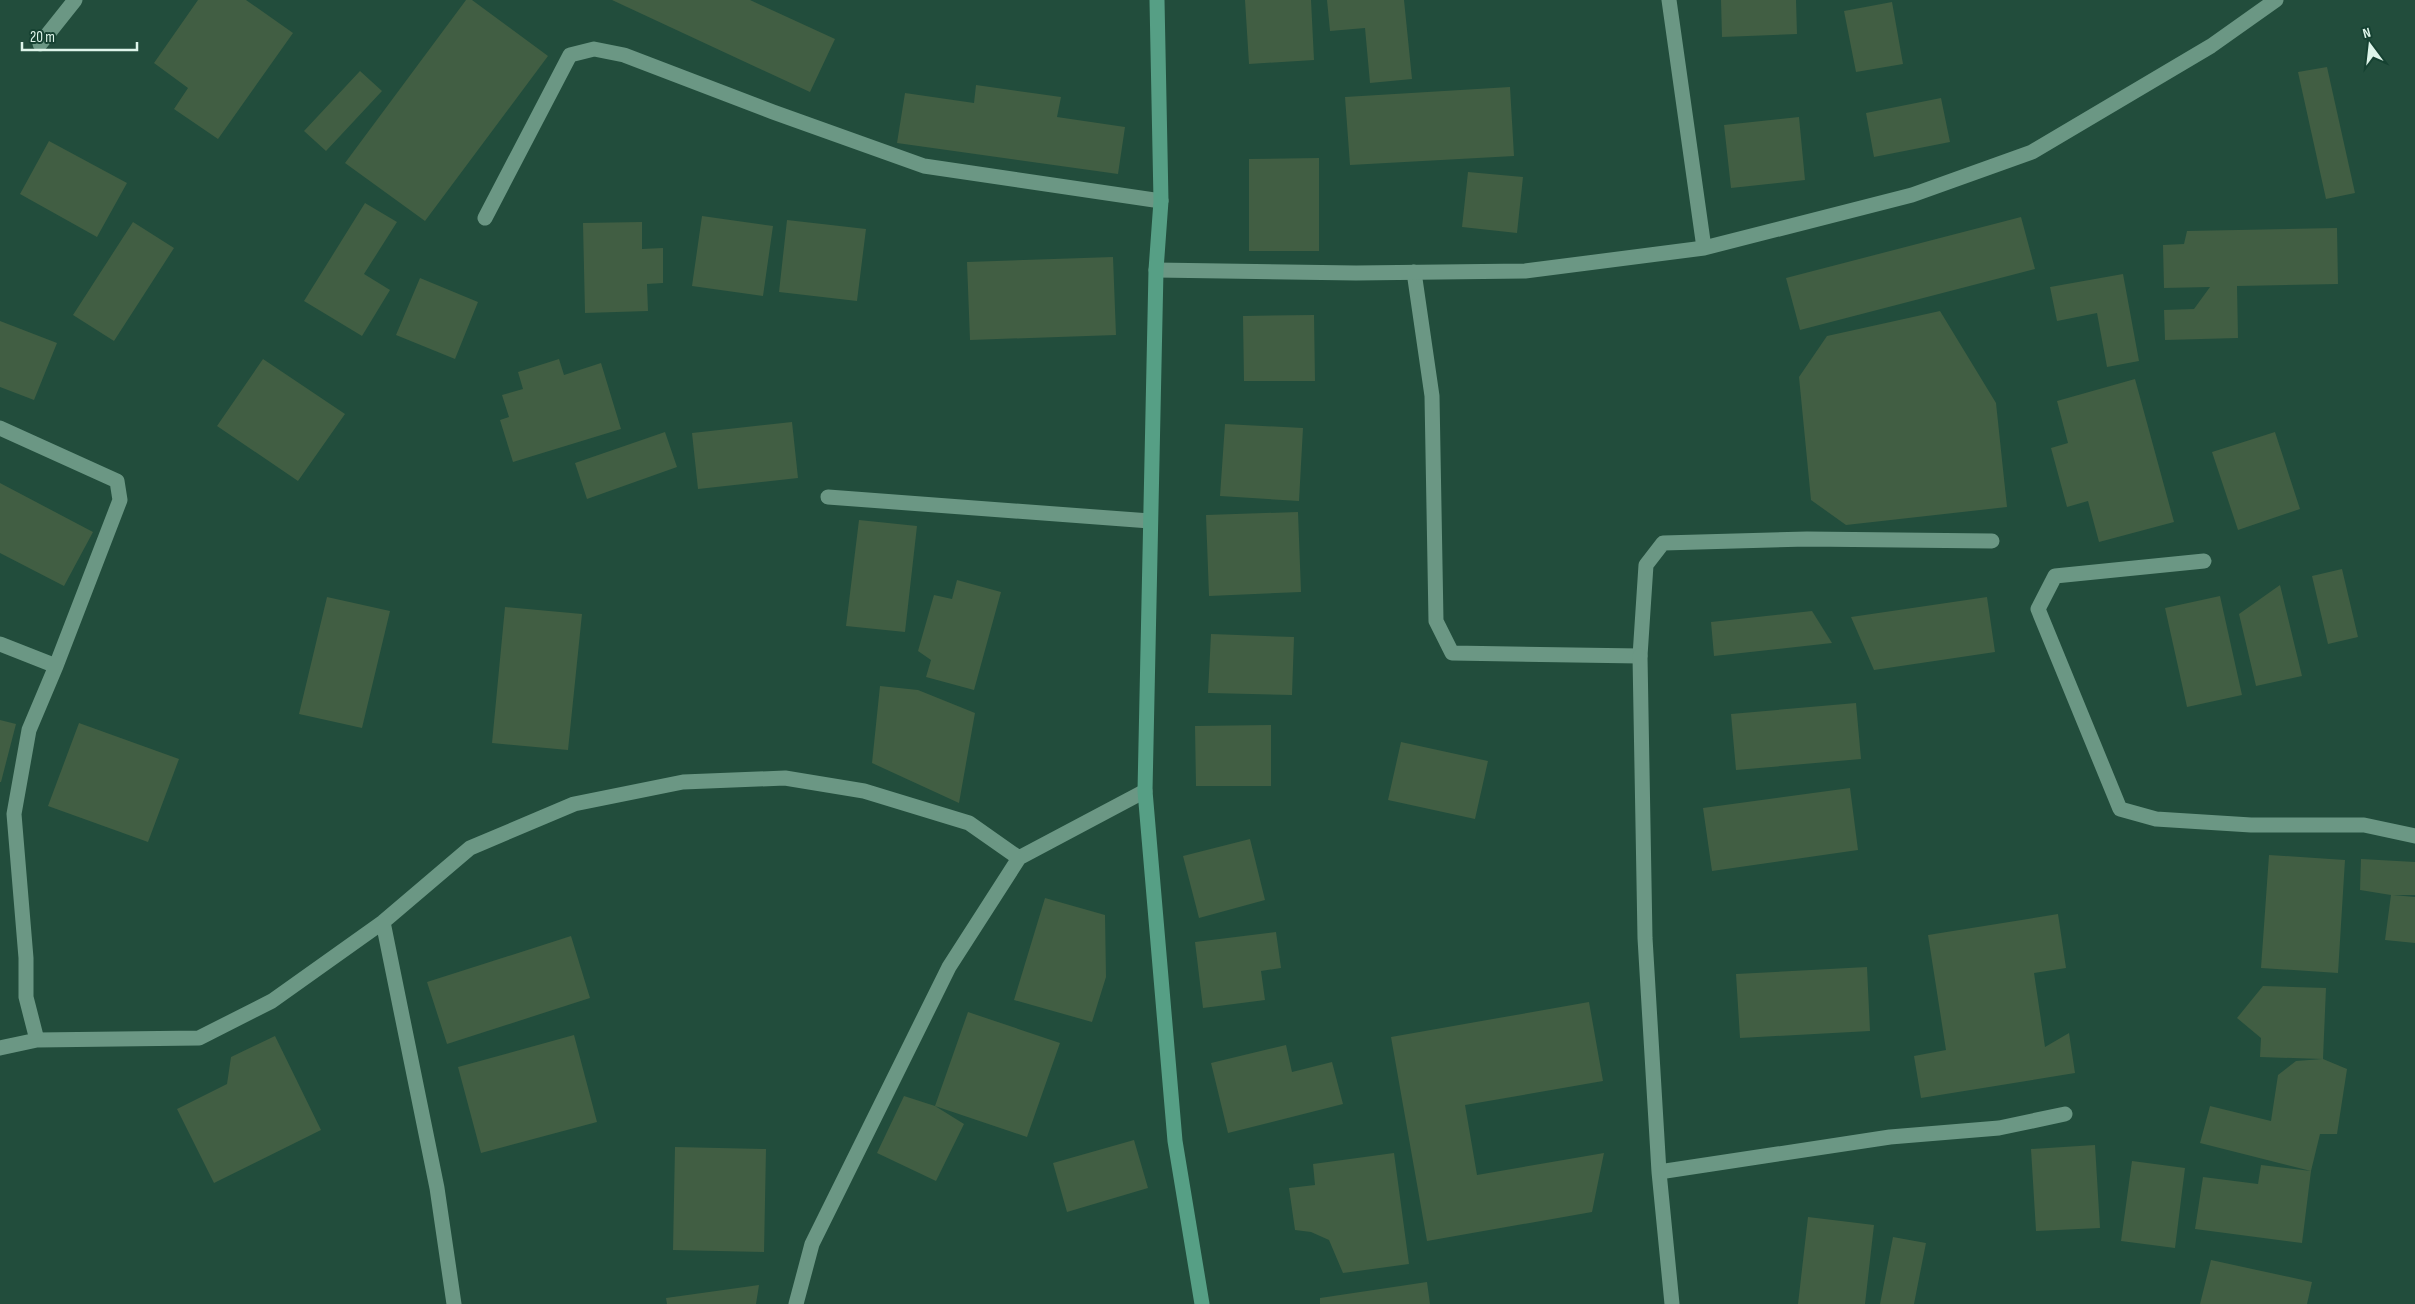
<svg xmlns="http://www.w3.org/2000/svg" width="2415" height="1304" viewBox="0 0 2415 1304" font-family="'Sofia Sans Condensed',sans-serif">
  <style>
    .building { fill: #415e43 }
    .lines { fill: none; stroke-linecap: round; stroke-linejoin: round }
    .lane { stroke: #6b9784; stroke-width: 15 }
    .street { stroke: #6b9784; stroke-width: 15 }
    .secondary { stroke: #569f85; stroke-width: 15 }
  </style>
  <rect width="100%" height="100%" fill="#224d3c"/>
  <!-- building -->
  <path class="building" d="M198 0H246L293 33 218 139 174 109 188 88 154 63Z
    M466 0H472L548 56 425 221 345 163Z
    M612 0H750L835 39 810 92Z
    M1245 0H1311L1314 60 1249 64Z
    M1327 0H1404L1412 79 1370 83 1365 28 1330 31Z
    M1721 0H1796L1797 34 1722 37Z
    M1892 2 1903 64 1856 72 1844 11Z
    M2327 67 2355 193 2326 199 2298 72Z
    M360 71 382 91 326 151 304 131Z
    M976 85 1061 97 1057 117 1125 127 1118 174 897 143 905 93 974 103Z
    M1510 87 1514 156 1350 165 1345 97Z
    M1941 98 1950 142 1874 157 1866 113Z
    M1799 117 1805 180 1731 188 1724 125Z
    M49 141 127 183 97 237 20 194Z
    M1319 158V251H1249V159Z
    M1468 172 1523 177 1517 233 1462 227Z
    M365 203 397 222 364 274 390 290 362 336 304 301Z
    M702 216 773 226 763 296 692 286Z
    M2021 217 2035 269 1800 330 1786 278Z
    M787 220 866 229 857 301 779 292Z
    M133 222 174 248 114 341 73 315Z
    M642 222V249L663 248V283L647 284 648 311 585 313 583 223Z
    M2337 228 2338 284 2237 286 2238 338 2165 340 2164 310 2194 309 2210 287 2164 288 2163 245 2184 244 2187 231Z
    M1113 257 1116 335 970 340 967 262Z
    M2123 274 2139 361 2107 367 2097 313 2057 321 2050 287Z
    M420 278 478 302 455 359 396 335Z
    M1940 311 1996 403 2007 507 1846 525 1811 500 1799 377 1827 336Z
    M1314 315 1315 381H1244L1243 316Z
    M0 321 57 343 34 400 0 387Z
    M263 359 345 414 298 481 217 426Z
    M559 359 564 375 601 363 621 429 513 462 500 420 509 417 502 395 523 389 518 372Z
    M2135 379 2174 522 2099 542 2088 501 2067 507 2051 448 2068 443 2057 401Z
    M792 422 798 478 698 489 692 433Z
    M1225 424 1303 428 1299 501 1220 496Z
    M665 432 677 467 587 499 575 463Z
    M2275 432 2300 509 2238 530 2212 452Z
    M0 483 93 532 64 586 0 553Z
    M1298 512 1301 592 1209 596 1206 515Z
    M859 520 917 526 905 632 846 626Z
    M2342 569 2358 637 2328 644 2312 576Z
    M957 580 1001 592 974 690 926 677 931 660 918 651 934 595 952 599Z
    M2280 585 2302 676 2256 686 2239 614Z
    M2220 596 2242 695 2187 707 2165 608Z
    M327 597 390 611 362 728 299 714Z
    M1987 597 1995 652 1874 670 1851 617Z
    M505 607 582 614 568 750 492 743Z
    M1812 611 1832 643 1714 656 1711 622Z
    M1211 634 1294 637 1292 695 1208 693Z
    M880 686 918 690 975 713 959 803 872 763Z
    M1856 703 1861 759 1736 770 1731 714Z
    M0 720 16 724 1 782H0Z
    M79 723 179 759 148 842 48 806Z
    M1271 725V786H1196L1195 726Z
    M1401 742 1488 761 1475 819 1388 800Z
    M1850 788 1858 850 1712 871 1703 808Z
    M1250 839 1265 900 1199 918 1183 856Z
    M2269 855 2345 860 2338 973 2261 968Z
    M2361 859 2415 862V895H2393L2415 897V943L2385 940 2391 895 2360 890Z
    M1045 898 1105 915 1106 977 1092 1022 1014 1000Z
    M2058 914 2066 968 2034 973 2045 1047 2069 1033 2075 1073 1921 1098 1914 1056 1946 1050 1928 935Z
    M1276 932 1281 968 1261 971 1265 1000 1203 1008 1195 942Z
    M571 936 590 998 447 1044 427 982Z
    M1867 967 1870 1031 1740 1038 1736 974Z
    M2263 986 2326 988 2323 1059 2347 1069 2337 1134H2320L2311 1171 2302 1243 2195 1229 2203 1177 2258 1184 2261 1165 2311 1171 2200 1143 2210 1106 2271 1121 2278 1075 2296 1061 2322 1059 2260 1057 2261 1038 2237 1018Z
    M1589 1002 1603 1081 1465 1105 1477 1175 1604 1153 1592 1212 1427 1241 1391 1037Z
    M968 1012 1060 1043 1027 1137 935 1106Z
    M574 1035 597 1122 481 1153 458 1067Z
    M275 1036 321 1130 214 1183 177 1109 227 1084 231 1057Z
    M1286 1045 1292 1072 1332 1062 1343 1104 1228 1133 1211 1063Z
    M904 1096 935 1106 964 1124 936 1181 877 1153Z
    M1134 1140 1148 1188 1067 1212 1053 1163Z
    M2095 1145 2100 1228 2036 1231 2031 1149Z
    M675 1147 766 1149 764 1252 673 1250Z
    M1394 1153 1409 1264 1343 1273 1329 1240 1311 1232 1295 1230 1289 1188 1315 1185 1313 1164Z
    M2132 1161 2185 1168 2175 1248 2121 1241Z
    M1808 1217 1874 1225 1865 1304H1798Z
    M1893 1237 1926 1243 1914 1304H1880Z
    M2211 1260 2312 1282 2307 1304H2200Z
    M1427 1282 1430 1304H1320V1298Z
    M759 1285 756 1304H667L666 1298Z"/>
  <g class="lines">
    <!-- lane -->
    <path class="lane" d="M1414 272 1432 396 1436 621 1452 653 1640 656 1646 565 1663 543 1807 539 1992 541"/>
    <!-- street -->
    <path class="street" d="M1669 0 1704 248
      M40 44 75 0
      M485 218 570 55 594 49 624 55 773 112 924 166 1161 201
      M1156 270 1356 273 1525 271 1704 248 1912 195 2032 152 2211 46 2276 0
      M0 428 117 481 120 500 56 666 29 730 14 814 26 958V997L37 1040 199 1038 272 1001 383 922 470 848 574 804 683 782 785 778 864 791 969 823 1019 858
      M828 497 1150 521
      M2204 561 2055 576 2038 609 2120 809 2156 819 2251 825H2364L2415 836
      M0 644 56 666
      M1640 656 1645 938 1659 1172 1672 1304
      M383 922 437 1188 454 1304
      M0 1048 37 1040
      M1659 1172 1890 1137 1999 1128 2065 1114
      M796 1304 812 1244 949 967 1019 858 1145 791"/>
    <!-- secondary -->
    <path class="secondary" d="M1157 0 1161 201 1156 270 1145 791 1175 1141 1202 1304"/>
  </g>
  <!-- north arrow -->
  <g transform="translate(2370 45) rotate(345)" stroke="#164232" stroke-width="4" paint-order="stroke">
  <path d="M0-4L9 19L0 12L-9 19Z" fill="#def5ea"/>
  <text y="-8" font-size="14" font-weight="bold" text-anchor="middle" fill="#def5ea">N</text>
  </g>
  <!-- scale -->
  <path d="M22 42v8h115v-8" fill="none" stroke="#def5ea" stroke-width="2.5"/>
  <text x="30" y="42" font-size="15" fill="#def5ea" stroke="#164232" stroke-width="4" paint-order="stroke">20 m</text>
</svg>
